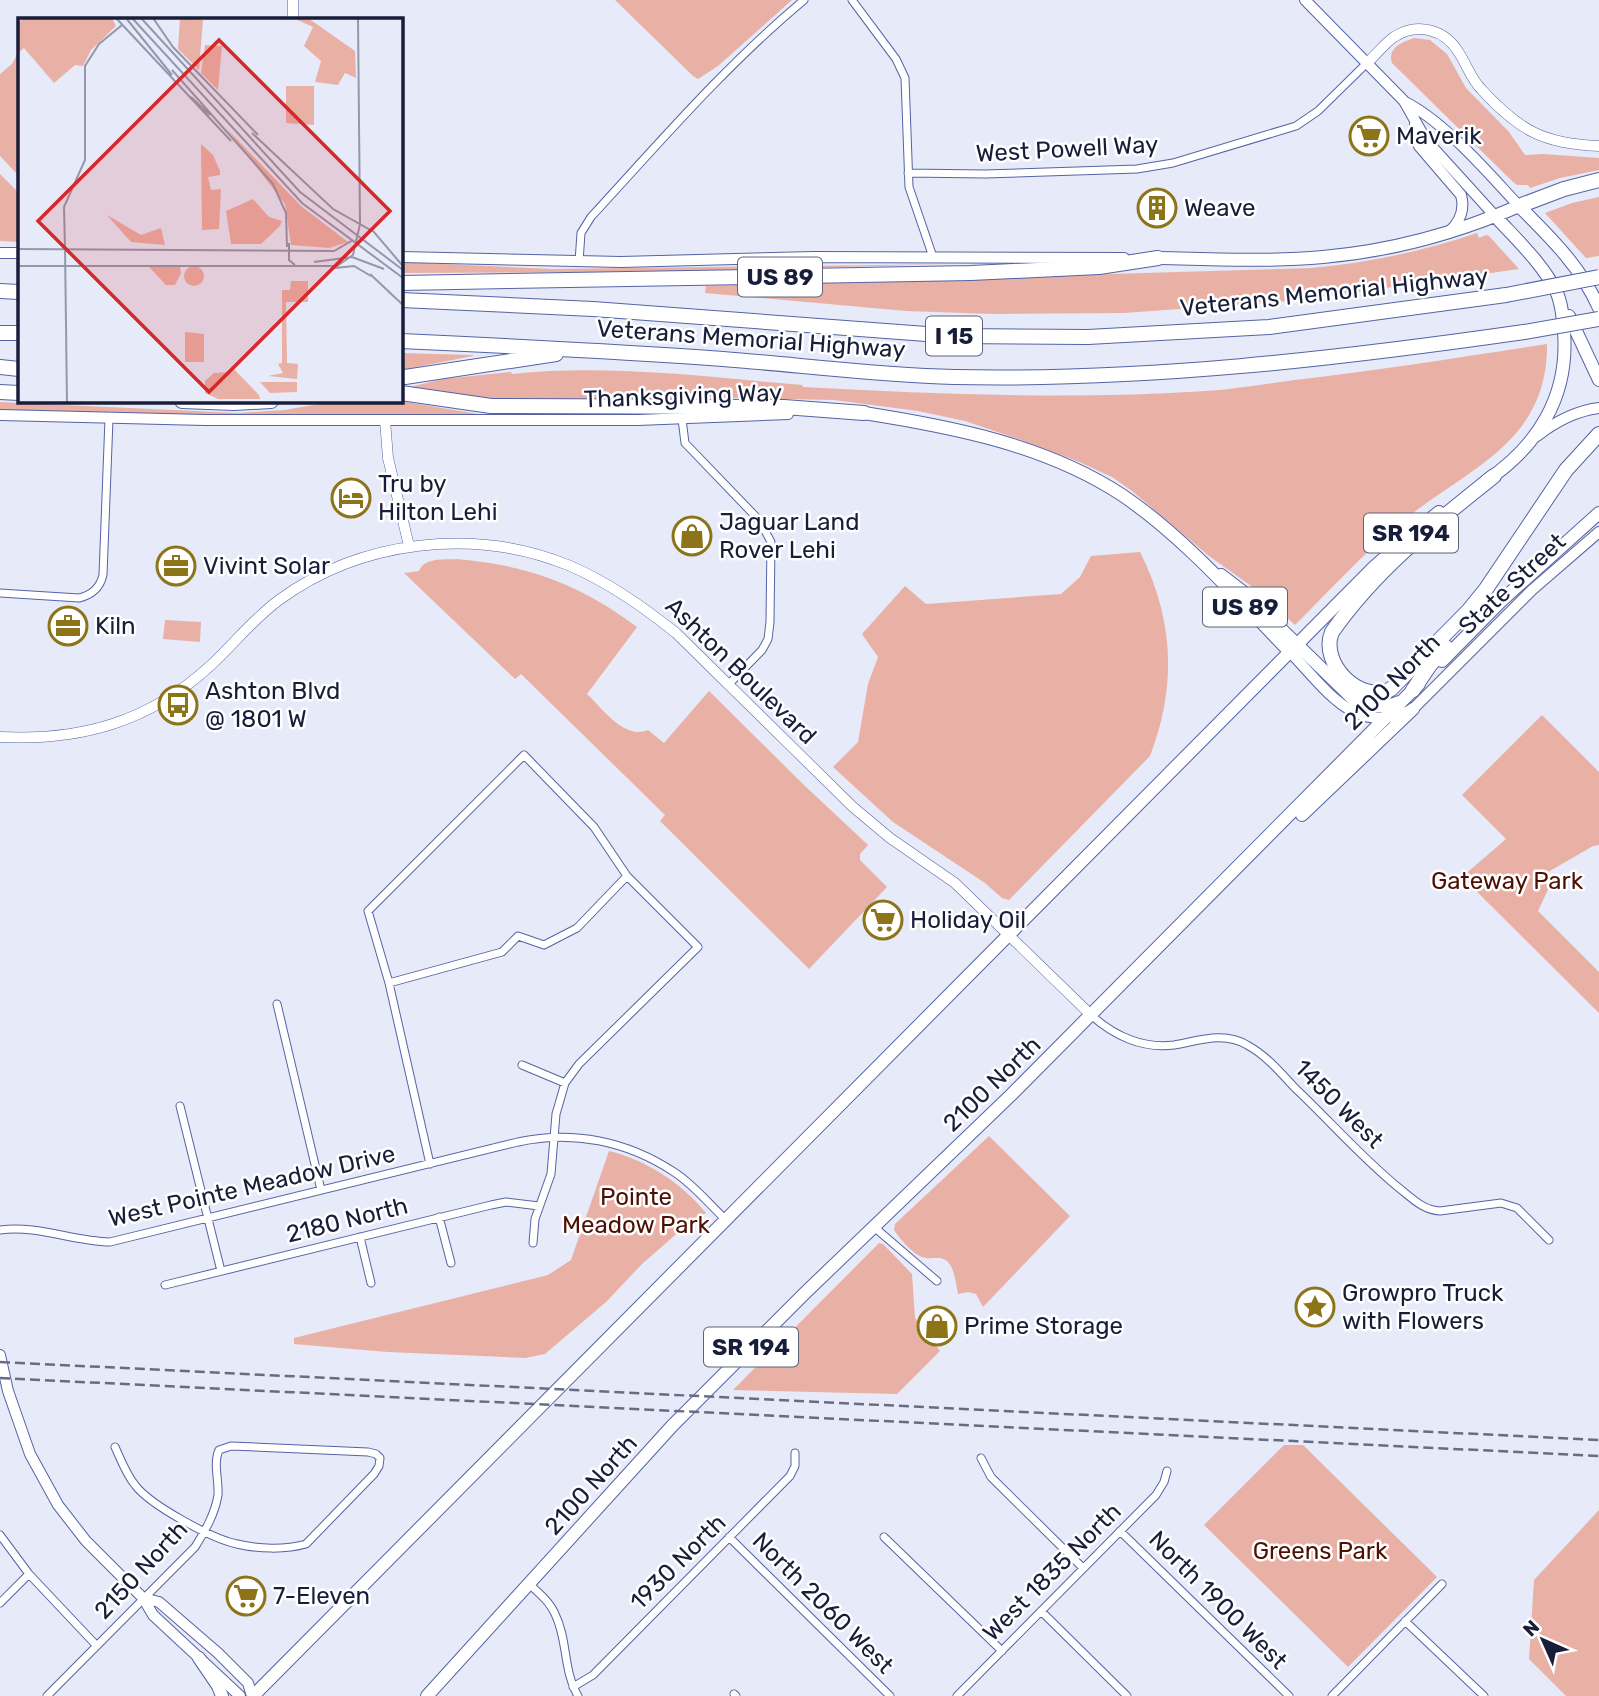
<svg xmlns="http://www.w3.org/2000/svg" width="1599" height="1696" viewBox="0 0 1599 1696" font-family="Rubik,sans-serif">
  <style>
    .green { fill: #e9b1a5 }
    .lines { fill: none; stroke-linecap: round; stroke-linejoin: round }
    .minor-casing { stroke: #5563a4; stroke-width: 9 }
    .tertiary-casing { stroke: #5563a4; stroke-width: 11 }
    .secondary-casing { stroke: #5563a4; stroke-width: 12 }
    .trunk-casing { stroke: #5563a4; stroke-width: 14 }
    .motorway-casing { stroke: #5563a4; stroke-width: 16 }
    .minor { stroke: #fff; stroke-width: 7 }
    .tertiary { stroke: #fff; stroke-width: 10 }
    .secondary { stroke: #fff; stroke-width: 10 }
    .trunk { stroke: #fff; stroke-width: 12 }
    .motorway { stroke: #fff; stroke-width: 14 }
    .rail { stroke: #676c83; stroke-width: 2.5; stroke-dasharray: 10 5; stroke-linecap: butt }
    .motorway-bridge-casing { stroke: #5563a4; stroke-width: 16; stroke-linecap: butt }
    .motorway-bridge { stroke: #fff; stroke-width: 14 }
    .labels { text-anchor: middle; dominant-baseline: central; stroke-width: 5; stroke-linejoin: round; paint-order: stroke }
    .shield { fill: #fff; stroke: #5d6274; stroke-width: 2 }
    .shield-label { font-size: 23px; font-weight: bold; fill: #181e39 }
    .poi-label { font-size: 24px; fill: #181e39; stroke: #fff; text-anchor: start }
    .street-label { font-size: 24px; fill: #181e39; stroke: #fff }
    .park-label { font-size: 24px; fill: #4e0f04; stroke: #fff }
    .inset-road { fill: none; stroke: #9498ac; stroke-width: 2 }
    .view { fill: #d62828; fill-opacity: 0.15; stroke: #d62828; stroke-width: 3.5 }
    .inset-edge { fill: none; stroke: #181e39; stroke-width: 3.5 }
  </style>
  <rect width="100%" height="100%" fill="#e6eaf9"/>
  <!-- green -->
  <path class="green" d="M615 0H792L718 66 698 79 693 76Z
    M1414 38 1430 40 1447 54 1466 88 1509 132 1525 155 1543 154 1599 158V170L1560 178 1530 188 1528 185H1517L1513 182 1392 63C1387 48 1402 42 1414 38Z
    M19 51V176L0 156V74L12 64Z
    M0 174 19 193V242L0 241Z
    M1599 197V256L1586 258 1545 213 1572 203Z
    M1477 233 1479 238 1486 235 1489 236 1519 269 1302 300 1124 313 994 314 906 311 705 293 706 286 1311 268C1369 263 1423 251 1477 233Z
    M401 262 552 269 955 264 641 272 401 273Z
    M1547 344C1548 445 1465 469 1399 524 1362 555 1329 591 1295 625L1261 593 1209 556 1132 491 1112 477 1077 461 1018 439 965 421 918 411 834 400 698 397 675 403 492 401 406 388 443 379 511 372 512 374C608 364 706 377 802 385L803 387C937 394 1071 400 1206 391 1235 389 1265 384 1295 380 1380 370 1463 357 1547 344Z
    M401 353 473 355V356L401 370Z
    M337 401H401L484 415 122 414V412L86 414 0 410V402L238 413 284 410Z
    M1140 552C1174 619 1177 686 1150 756L1009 900 1002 898 985 883 893 822 833 767 858 742 868 684 878 657 862 634 905 586 926 604 1061 594 1080 577 1091 556Z
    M457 559C527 565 580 584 637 627L587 694C603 709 624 740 648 730L664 743 709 691 805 786 868 845 860 854V860L887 887 809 969 660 821 665 815 521 674 515 679 404 573 419 571C425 557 443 560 457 559Z
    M165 620 201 622 200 642 163 639Z
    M1542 715 1599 772V845L1593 846 1543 875 1551 883 1538 911 1599 972V1013L1462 877 1506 839 1462 795Z
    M989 1136 1070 1216 983 1307 976 1294 968 1292 958 1294C956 1284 955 1270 948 1262 942 1256 934 1259 926 1258 915 1257 900 1239 894 1230L895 1224Z
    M609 1151C646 1160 682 1183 706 1213L689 1223 642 1264 606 1302 559 1342 545 1354 525 1358 388 1352 294 1344V1338L548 1275 571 1260Z
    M879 1243 883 1244 912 1274 915 1318 940 1351 897 1394 733 1390Z
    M1284 1445H1303L1437 1577 1348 1667 1204 1525Z
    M1599 1510V1696H1566L1529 1659 1534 1580Z"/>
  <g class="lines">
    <defs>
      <path id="minor" d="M852 0 896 59 905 78 909 187 933 257
        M908 173 985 174 1137 169 1173 163 1296 126 1318 111 1367 63
        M579 262 581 233 591 217C660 142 726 65 804 0
        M682 419 685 443 760 521 771 542 770 622 768 639 762 650 728 685
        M0 593 79 598C92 595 100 588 103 575L109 419
        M389 983 502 952 518 936 544 945 577 928 627 876
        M277 1004 321 1190
        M1091 1015C1114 1036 1143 1049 1174 1045 1198 1041 1224 1031 1247 1045 1266 1055 1281 1073 1295 1088 1330 1121 1362 1158 1399 1188 1413 1199 1423 1210 1440 1211L1501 1203 1517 1208 1549 1240
        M522 1065 565 1083
        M180 1106 221 1271
        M430 1164 389 983 368 911 524 755 594 827 627 876 698 947 579 1064 565 1083 556 1114 551 1174 535 1219 533 1243
        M439 1217 451 1263
        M874 1227 937 1281
        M0 1230C38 1225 72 1241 110 1242L518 1142C573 1130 627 1141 674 1172 693 1184 709 1204 726 1220
        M360 1237 371 1283
        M165 1285 491 1205 506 1202 539 1206
        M981 1458 991 1477 1083 1568
        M1120 1531 1289 1696
        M0 1535 29 1574 96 1645
        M729 1537 890 1696
        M884 1537 1002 1651
        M529 1584C539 1593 550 1602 555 1614 568 1640 563 1671 578 1696
        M0 1603 29 1574
        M1041 1611 1127 1696
        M1405 1621 1484 1696
        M573 1687 593 1675 790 1476 795 1466V1453
        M734 1694 736 1696
        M47 1696 195 1547C205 1531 215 1514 218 1495 219 1480 213 1463 219 1450L231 1446 368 1452 376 1454 380 1458 379 1466 374 1474 306 1544C285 1550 258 1549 237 1544 212 1539 150 1505 135 1485 126 1474 121 1460 115 1447
        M957 1696 1156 1495 1164 1482 1167 1471
        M1332 1696 1442 1584"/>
      <path id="tertiary" d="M293 0V19
        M1367 63C1376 55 1384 44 1394 37 1417 22 1445 29 1459 53 1467 65 1471 79 1482 90 1519 130 1543 144 1599 146
        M385 420 388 458 409 546
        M0 737C81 741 149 722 210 666 234 644 253 619 279 600 361 540 474 527 568 565 608 582 642 606 676 633L853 807 890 838 955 883 1091 1015"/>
      <path id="secondary" d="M1305 0 1404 101 1426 140 1495 216
        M1405 102C1445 122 1488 173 1519 206
        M1415 124V137L1419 146 1461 195C1465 209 1460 222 1449 232
        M0 253H19
        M401 257 621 262 814 257 1124 258
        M0 415 205 420H638L788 414
        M1537 436C1555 422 1575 411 1599 408
        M1290 652C1326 689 1356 739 1413 709L1532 590 1599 532
        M0 1355 8 1391 30 1454 58 1505 86 1541 143 1598 153 1615 240 1696
        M143 1598 159 1602 218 1653 248 1683 252 1696"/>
      <path id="trunk" d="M1158 258C1213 259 1269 262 1323 257 1391 251 1457 233 1519 206 1550 237 1581 267 1599 308
        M1569 316 1599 380
        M864 413C953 427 1046 445 1122 495 1183 536 1239 600 1290 652
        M1486 481C1538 446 1569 396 1564 332 1563 319 1562 303 1556 291 1542 263 1516 239 1495 216
        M1221 575 1242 591 1353 699C1368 708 1383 709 1399 702
        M1442 661 1501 601 1599 513
        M1302 815 1413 709
        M199 1658 218 1686 222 1696
        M253 1696 1374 567 1416 530 1439 512
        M427 1696 672 1426 806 1292 1011 1095 1419 684"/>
      <path id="motorway" d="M1519 206 1564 189 1599 180
        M401 283 971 273 1099 267 1158 258
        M0 291 19 292
        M401 300 593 309 953 336 1088 337 1269 327 1506 295
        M0 333H19
        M401 341C508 346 616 351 723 359 800 365 877 375 954 377 1146 381 1335 359 1524 332
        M0 367 19 369
        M405 377 556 354
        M0 392 19 393
        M401 393 491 406 784 407 864 413
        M182 401 234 403 271 401
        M1494 476C1435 523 1376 569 1332 632 1319 663 1360 705 1391 689L1469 610 1486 589 1566 470 1599 434
        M1413 690 1430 665 1446 647"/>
    </defs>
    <!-- minor casing -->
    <use href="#minor" class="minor-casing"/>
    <!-- tertiary casing -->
    <use href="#tertiary" class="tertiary-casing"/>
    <!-- secondary casing -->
    <use href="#secondary" class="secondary-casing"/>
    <!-- trunk casing -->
    <use href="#trunk" class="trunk-casing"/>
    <!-- motorway casing -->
    <use href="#motorway" class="motorway-casing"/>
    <!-- minor -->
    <use href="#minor" class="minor"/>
    <!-- tertiary -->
    <use href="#tertiary" class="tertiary"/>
    <!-- secondary -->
    <use href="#secondary" class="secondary"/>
    <!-- trunk -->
    <use href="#trunk" class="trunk"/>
    <!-- motorway -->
    <use href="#motorway" class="motorway"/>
    <!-- rail -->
    <path class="rail" d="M0 1362 1599 1440
      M0 1378 1599 1456"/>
    <defs>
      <path id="motorway-bridge" d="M1506 295 1599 277
        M1524 332 1599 319"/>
    </defs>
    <!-- motorway-bridge casing -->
    <use href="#motorway-bridge" class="motorway-bridge-casing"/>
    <!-- motorway-bridge -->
    <use href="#motorway-bridge" class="motorway-bridge"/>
  </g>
  <!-- icons -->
  <defs>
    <symbol id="supermarket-ring" viewBox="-11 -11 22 22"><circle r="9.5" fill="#fff" stroke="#8d7419" stroke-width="1.5"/><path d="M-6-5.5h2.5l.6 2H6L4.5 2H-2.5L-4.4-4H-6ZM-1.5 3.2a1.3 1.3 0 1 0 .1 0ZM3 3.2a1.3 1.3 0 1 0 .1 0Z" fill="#8d7419"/></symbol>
    <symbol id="building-ring" viewBox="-11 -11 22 22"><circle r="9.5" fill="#fff" stroke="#8d7419" stroke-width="1.5"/><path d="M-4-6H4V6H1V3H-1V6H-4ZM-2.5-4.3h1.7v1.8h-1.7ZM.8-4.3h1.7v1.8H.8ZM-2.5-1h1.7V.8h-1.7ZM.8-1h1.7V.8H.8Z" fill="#8d7419"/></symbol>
    <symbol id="hotel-ring" viewBox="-11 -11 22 22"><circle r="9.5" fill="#fff" stroke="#8d7419" stroke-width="1.5"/><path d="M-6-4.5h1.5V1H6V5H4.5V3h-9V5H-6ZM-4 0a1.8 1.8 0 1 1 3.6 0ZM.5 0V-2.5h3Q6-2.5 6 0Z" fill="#8d7419"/></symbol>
    <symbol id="shop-ring" viewBox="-11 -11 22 22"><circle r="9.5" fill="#fff" stroke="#8d7419" stroke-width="1.5"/><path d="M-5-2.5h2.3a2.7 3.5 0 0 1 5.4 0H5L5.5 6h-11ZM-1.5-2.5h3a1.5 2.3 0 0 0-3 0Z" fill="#8d7419"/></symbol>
    <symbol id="office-ring" viewBox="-11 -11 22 22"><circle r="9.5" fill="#fff" stroke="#8d7419" stroke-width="1.5"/><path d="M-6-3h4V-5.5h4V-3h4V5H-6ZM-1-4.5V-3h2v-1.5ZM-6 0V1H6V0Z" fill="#8d7419"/></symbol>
    <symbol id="bus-ring" viewBox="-11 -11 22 22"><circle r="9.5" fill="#fff" stroke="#8d7419" stroke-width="1.5"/><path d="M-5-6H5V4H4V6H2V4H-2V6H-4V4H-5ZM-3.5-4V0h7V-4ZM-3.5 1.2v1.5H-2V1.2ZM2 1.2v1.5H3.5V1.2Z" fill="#8d7419"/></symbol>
    <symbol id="sight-ring" viewBox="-11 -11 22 22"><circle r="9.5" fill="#fff" stroke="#8d7419" stroke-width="1.5"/><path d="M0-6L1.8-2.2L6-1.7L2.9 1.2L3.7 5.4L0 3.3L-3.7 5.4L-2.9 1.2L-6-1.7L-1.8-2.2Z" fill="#8d7419"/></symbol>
  </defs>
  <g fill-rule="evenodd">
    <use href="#supermarket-ring" x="1347" y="114" width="44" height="44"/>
    <use href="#building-ring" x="1135" y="186" width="44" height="44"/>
    <use href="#hotel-ring" x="329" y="476" width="44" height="44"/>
    <use href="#shop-ring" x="670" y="514" width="44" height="44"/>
    <use href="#office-ring" x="154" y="544" width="44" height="44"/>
    <use href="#office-ring" x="46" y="604" width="44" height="44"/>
    <use href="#bus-ring" x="156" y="683" width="44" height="44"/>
    <use href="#supermarket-ring" x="861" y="898" width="44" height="44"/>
    <use href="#sight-ring" x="1293" y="1285" width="44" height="44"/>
    <use href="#shop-ring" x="915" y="1304" width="44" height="44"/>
    <use href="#supermarket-ring" x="224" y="1574" width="44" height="44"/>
  </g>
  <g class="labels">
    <!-- shield labels -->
    <g class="shield">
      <rect x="738" y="257.5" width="84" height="39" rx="5"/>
      <rect x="926" y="316.5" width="56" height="39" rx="5"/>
      <rect x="1364" y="513.5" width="94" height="39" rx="5"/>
      <rect x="1203" y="587.5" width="84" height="39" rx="5"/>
      <rect x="704" y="1327.5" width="94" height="39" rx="5"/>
    </g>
    <g class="shield-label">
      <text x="780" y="277">US 89</text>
      <text x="954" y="336">I 15</text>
      <text x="1411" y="533">SR 194</text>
      <text x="1245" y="607">US 89</text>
      <text x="751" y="1347">SR 194</text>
    </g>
    <!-- poi labels -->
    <g class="poi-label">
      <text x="1396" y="136">Maverik</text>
      <text x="1184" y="208">Weave</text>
      <text x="378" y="484">Tru by<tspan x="378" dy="28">Hilton Lehi</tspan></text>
      <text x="719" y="522">Jaguar Land<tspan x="719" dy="28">Rover Lehi</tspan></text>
      <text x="203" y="566">Vivint Solar</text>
      <text x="95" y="626">Kiln</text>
      <text x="205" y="691">Ashton Blvd<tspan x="205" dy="28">@ 1801 W</tspan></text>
      <text x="910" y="920">Holiday Oil</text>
      <text x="1342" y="1293">Growpro Truck<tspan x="1342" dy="28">with Flowers</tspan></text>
      <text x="964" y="1326">Prime Storage</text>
      <text x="273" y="1596">7-Eleven</text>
    </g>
    <!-- street labels -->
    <g class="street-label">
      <text transform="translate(1067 149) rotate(-3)">West Powell Way</text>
      <text transform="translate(1334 292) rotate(-6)">Veterans Memorial Highway</text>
      <text transform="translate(751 339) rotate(4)">Veterans Memorial Highway</text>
      <text transform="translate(683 396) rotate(-2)">Thanksgiving Way</text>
      <text transform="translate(1512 584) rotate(-43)">State Street</text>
      <text transform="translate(741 671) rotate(44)">Ashton Boulevard</text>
      <text transform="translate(1392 682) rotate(-45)">2100 North</text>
      <text transform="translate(992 1084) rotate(-44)">2100 North</text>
      <text transform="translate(1339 1104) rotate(45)">1450 West</text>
      <text transform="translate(252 1186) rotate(-13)">West Pointe Meadow Drive</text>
      <text transform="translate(347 1220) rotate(-14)">2180 North</text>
      <text transform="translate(591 1485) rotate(-48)">2100 North</text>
      <text transform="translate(678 1562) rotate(-45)">1930 North</text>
      <text transform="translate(141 1570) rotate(-47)">2150 North</text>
      <text transform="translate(1052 1572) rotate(-45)">West 1835 North</text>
      <text transform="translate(1218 1600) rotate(45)">North 1900 West</text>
      <text transform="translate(823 1603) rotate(45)">North 2060 West</text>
    </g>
    <!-- park labels -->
    <g class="park-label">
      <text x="1507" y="881">Gateway Park</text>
      <text x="636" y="1197">Pointe<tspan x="636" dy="28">Meadow Park</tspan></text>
      <text x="1320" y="1551">Greens Park</text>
    </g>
  </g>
  <!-- overview -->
  <g transform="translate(18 18)">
    <rect width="385" height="385" fill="#e6eaf9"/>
    <path d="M5 0H94L98 8 73 32 65 48 57 47 36 65 6 30 0 35V5ZM162 0 185 2 181 52 160 31ZM275 0H290L337 33 338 60 327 55 320 67 297 64 303 43 286 28 295 9ZM187 27 204 28 200 72 183 55ZM268 68H296V107L268 105ZM208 110 283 188 330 224 311 230 273 227 267 186ZM183 126 195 137 202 153V157L190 159 193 172 203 171 201 211 184 212ZM235 181 251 199 264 203 262 208 243 226H213L208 193ZM89 197 123 217 143 210 147 227 113 224ZM166 258a10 10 0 1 1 20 0a10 10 0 1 1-20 0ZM131 249H162L163 255 157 267H148ZM273 263H290V284H268L269 345 280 346 279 361 250 358 265 355 260 346 264 345V272H272ZM167 314 186 316V344H167ZM213 348 241 377 242 381H200L187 375V363L196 355 213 354ZM242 364H279V374L252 375Z" fill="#e9b1a5"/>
    <path class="inset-road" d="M98 0 213 123M108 0 154 57M114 0 284 185 385 260M123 0 282 174 385 252M135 0 155 29 240 117M340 0 342 206M154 52 255 166 268 195 269 229M173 79 192 97M234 115 315 191 356 214 384 247M271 225V242L277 247M47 230 46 189 67 142V48L81 26 104 7M47 230 49 385M0 231 316 233 335 222M296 244 334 239 366 251M0 248H319L335 237 342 206M317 250 336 248 353 258M352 256 385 287"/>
    <path class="view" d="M201 22 372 193 191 374 20 203Z"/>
    <rect width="385" height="385" class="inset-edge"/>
  </g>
  <!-- north arrow -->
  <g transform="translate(1543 1640) rotate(315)" stroke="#ffffff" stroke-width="5" paint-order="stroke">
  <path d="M0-5L12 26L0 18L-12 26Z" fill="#181e39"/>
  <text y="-10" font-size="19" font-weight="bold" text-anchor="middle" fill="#181e39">N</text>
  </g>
</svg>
